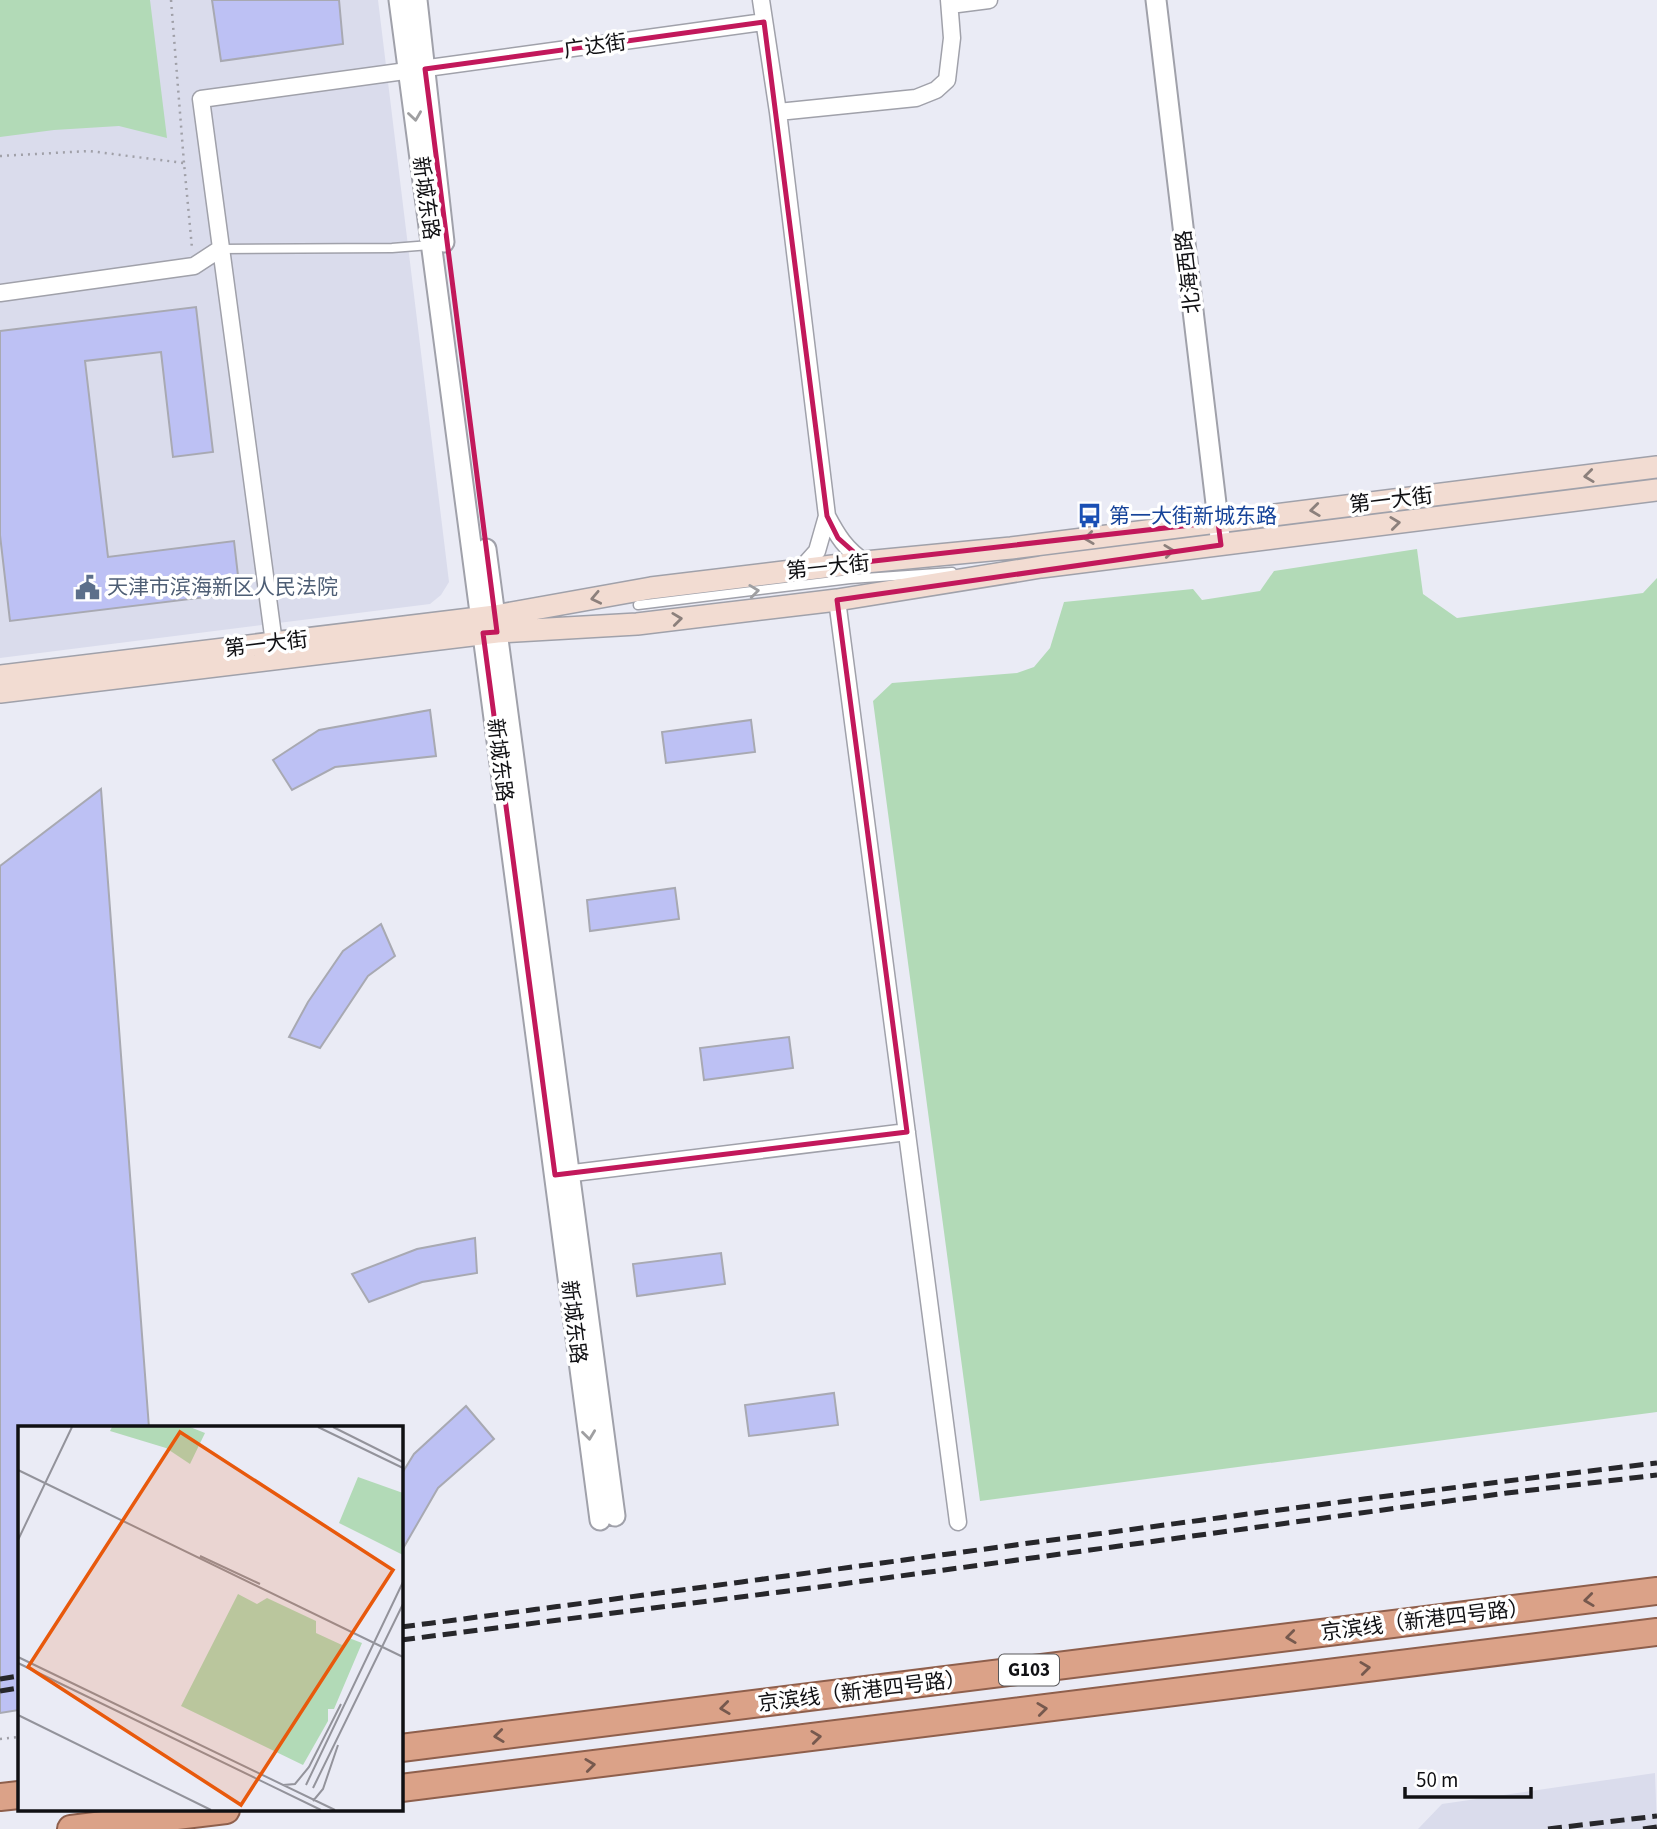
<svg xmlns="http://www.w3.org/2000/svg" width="1657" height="1829" viewBox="0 0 1657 1829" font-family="'Source Sans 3','Noto Sans SC',sans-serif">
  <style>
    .built { fill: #dadcec }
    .green { fill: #b2dab7 }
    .building { fill: #bdc1f4; stroke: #a8a9b2; stroke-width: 2 }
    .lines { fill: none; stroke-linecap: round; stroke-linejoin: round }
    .service-casing { stroke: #a0a1aa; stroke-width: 11 }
    .minor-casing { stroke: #a0a1aa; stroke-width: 19 }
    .tertiary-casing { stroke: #a0a1aa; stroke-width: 23 }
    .secondary-casing { stroke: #a0a1aa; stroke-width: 24 }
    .trunk-casing { stroke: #8e5f4c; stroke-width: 30 }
    .path { stroke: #a0a0a8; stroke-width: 2.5; stroke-dasharray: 2 5; stroke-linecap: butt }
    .service { stroke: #fff; stroke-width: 8 }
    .minor { stroke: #fff; stroke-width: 16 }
    .tertiary { stroke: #fff; stroke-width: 19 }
    .secondary { stroke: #f2dcd2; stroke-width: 21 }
    .trunk { stroke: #dba288; stroke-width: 26 }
    .rail { stroke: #27272b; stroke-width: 5; stroke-dasharray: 14 7; stroke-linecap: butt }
    .oneway { stroke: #9f9fa1 }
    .oneway2 { stroke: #8c807c }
    .oneway3 { stroke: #76594e }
    .marked { fill: none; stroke: #c2185b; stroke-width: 5; stroke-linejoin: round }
    .labels { text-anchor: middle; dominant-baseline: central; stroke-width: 7; stroke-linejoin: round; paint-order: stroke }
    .shield { fill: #fff; stroke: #58585a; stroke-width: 2 }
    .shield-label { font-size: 19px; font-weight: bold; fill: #101013 }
    .street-label { font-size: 21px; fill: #101013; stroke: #fff }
    .transit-label { font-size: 21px; fill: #164399; stroke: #fff; text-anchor: start }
    .service-label { font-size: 21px; fill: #4e5e75; stroke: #fff; text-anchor: start }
    .inset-road { fill: none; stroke: #93939b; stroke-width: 2 }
    .view { fill: #e8590c; fill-opacity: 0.15; stroke: #e8590c; stroke-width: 3.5 }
    .inset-edge { fill: none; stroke: #101013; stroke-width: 3.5 }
  </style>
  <rect width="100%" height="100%" fill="#eaebf5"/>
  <!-- built -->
  <path class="built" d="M0 0H378L449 582 441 595 430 604 0 658Z
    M1655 1773 1657 1829H1418L1442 1804Z"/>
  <!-- green -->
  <path class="green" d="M0 0H150L167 138 119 126 54 130 0 137Z
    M1417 549 1423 594 1457 618 1643 593 1657 578V1412L980 1501 873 701 892 683 1017 673 1034 667 1050 648 1064 602 1193 589 1202 600 1260 591 1274 571Z"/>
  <!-- building -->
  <path class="building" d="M212 0H339L343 44 221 61Z
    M196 307 213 452 173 457 161 352 85 361 108 557 234 541 240 593 10 621 0 535V331Z
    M430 710 436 756 335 767 292 790 273 760 319 730Z
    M751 720 755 752 666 763 662 732Z
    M101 789 149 1428H19V1710L0 1713V866Z
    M675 888 679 919 590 931 587 900Z
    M381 924 395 956 368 976 320 1048 289 1037 308 1002 343 951Z
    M789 1037 793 1068 704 1080 700 1048Z
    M475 1238 477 1273 422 1282 369 1302 352 1274 417 1249Z
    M721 1253 725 1284 637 1296 633 1264Z
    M834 1393 838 1425 749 1436 745 1405Z
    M466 1406 494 1439 438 1488 401 1552V1475L414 1454Z"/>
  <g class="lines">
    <defs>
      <path id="service" d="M220 249 392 248 430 245
        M638 605 850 579 952 572"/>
      <path id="minor" d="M761 0 778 112 827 516C837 535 846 550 865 562
        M950 5 989 0
        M778 112 916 98 936 90 947 80 952 38 949 0
        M0 293 194 266 220 249
        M800 570 817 551 827 516
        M837 600 958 1522
        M274 643 201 99 764 22
        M557 1175 907 1132"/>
      <path id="tertiary" d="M399 0 600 1520
        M417 0 444 242
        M1156 0 1220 537
        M486 549 615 1516"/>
      <path id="secondary" d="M0 676 495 616 651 588 865 562 1011 548 1657 467
        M0 692 497 632 637 624 837 600 1041 567 1657 490"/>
      <path id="trunk" d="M401 1748 1657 1591
        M401 1788 1657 1632
        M0 1797 19 1795
        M71 1829 226 1810"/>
    </defs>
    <!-- service casing -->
    <use href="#service" class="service-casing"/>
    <!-- minor casing -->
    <use href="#minor" class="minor-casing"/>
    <!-- tertiary casing -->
    <use href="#tertiary" class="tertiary-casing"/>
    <!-- secondary casing -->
    <use href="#secondary" class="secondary-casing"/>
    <!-- trunk casing -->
    <use href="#trunk" class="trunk-casing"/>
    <!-- path -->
    <path class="path" d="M171 0 184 163
      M0 156 89 151 184 163 192 248
      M0 1739 19 1737"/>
    <!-- service -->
    <use href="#service" class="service"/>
    <!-- minor -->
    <use href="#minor" class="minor"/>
    <!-- tertiary -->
    <use href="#tertiary" class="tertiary"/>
    <!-- secondary -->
    <use href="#secondary" class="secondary"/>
    <!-- trunk -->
    <use href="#trunk" class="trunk"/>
    <!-- rail -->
    <path class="rail" d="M401 1627C820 1573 1238 1512 1657 1463
      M401 1640 827 1586 1507 1493 1657 1475
      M0 1679 19 1676
      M0 1691 19 1688
      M1548 1829 1657 1816
      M1643 1829 1657 1827"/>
  </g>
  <!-- one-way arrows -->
  <defs><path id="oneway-chevron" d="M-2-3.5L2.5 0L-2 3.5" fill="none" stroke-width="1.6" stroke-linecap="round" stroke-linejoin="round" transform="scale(1.75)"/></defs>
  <g class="oneway">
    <use href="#oneway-chevron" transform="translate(415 116) rotate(82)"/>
    <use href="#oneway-chevron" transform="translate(754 591) rotate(-7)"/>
    <use href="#oneway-chevron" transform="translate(589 1435) rotate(83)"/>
  </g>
  <g class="oneway2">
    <use href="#oneway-chevron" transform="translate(1589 476) rotate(173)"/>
    <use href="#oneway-chevron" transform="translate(1315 510) rotate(173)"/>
    <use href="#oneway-chevron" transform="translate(1395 523) rotate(-7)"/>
    <use href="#oneway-chevron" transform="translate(1089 538) rotate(173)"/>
    <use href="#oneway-chevron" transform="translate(1169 551) rotate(-7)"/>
    <use href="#oneway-chevron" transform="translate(596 598) rotate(168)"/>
    <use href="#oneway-chevron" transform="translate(677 619) rotate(-7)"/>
  </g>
  <g class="oneway3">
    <use href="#oneway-chevron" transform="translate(1589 1600) rotate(173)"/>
    <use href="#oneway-chevron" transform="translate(1291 1637) rotate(173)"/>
    <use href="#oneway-chevron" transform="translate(1365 1668) rotate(-7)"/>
    <use href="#oneway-chevron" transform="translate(725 1708) rotate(173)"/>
    <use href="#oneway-chevron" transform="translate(1042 1709) rotate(-7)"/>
    <use href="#oneway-chevron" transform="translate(499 1736) rotate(173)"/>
    <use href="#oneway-chevron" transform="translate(816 1737) rotate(-7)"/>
    <use href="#oneway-chevron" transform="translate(590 1765) rotate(-7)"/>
  </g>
  <!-- marked area -->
  <path class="marked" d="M764 22 827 516 838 538 865 562 1218 522 1221 545 837 600 907 1132 555 1175 483 633 497 632 425 69Z"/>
  <!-- icons -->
  <defs>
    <symbol id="bus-bare" viewBox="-9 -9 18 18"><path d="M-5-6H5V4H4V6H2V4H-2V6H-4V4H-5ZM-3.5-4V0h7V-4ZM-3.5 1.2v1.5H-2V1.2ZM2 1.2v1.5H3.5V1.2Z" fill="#1a4fb4" stroke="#fff" stroke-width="2.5" paint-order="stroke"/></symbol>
    <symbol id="civic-bare" viewBox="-9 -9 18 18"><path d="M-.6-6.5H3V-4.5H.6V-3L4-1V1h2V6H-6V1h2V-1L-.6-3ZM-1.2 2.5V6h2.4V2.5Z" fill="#5c6f8a" stroke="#fff" stroke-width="2.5" paint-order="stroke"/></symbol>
  </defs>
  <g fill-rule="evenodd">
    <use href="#bus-bare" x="1072" y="498" width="35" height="35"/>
    <use href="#civic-bare" x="70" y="570" width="35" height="35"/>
  </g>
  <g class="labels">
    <!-- shield labels -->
    <rect class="shield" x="999" y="1654.5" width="60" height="31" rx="5"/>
    <g class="shield-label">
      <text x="1029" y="1670">G103</text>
    </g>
    <!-- street labels -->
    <g class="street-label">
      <text transform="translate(595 46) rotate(-8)">广达街</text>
      <text transform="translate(426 198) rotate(82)">新城东路</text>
      <text transform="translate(1188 272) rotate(-97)">北海西路</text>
      <text transform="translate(1391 500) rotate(-7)">第一大街</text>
      <text transform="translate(828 567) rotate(-6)">第一大街</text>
      <text transform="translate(266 644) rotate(-7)">第一大街</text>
      <text transform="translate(500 760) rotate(83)">新城东路</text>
      <text transform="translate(574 1322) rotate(83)">新城东路</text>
      <text transform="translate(1425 1620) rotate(-7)">京滨线（新港四号路）</text>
      <text transform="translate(862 1691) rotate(-7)">京滨线（新港四号路）</text>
    </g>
    <!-- transit labels -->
    <g class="transit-label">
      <text x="1109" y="516">第一大街新城东路</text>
    </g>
    <!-- service labels -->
    <g class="service-label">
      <text x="107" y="587">天津市滨海新区人民法院</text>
    </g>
  </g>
  <!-- overview -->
  <g transform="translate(18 1426)">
    <rect width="385" height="385" fill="#eaebf5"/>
    <path d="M94 1H172L187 7 172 38 148 22 92 5ZM340 51 385 67V129L321 97ZM220 168 239 178 249 172 298 195V207L324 219 331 212 344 217 316 283H310V295L285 339 163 280Z" fill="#b2dab7"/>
    <path class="inset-road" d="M300 1 385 42M315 1 385 36M0 44 385 231M0 114 54 1M182 130 242 158M0 231 317 384M0 237 303 384M0 289 193 384M265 359 277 358 291 341 323 278M288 359 385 156M295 362 385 178M295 375 305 363 320 319"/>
    <path class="view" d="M162 6 375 144 223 379 10 241Z"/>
    <rect width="385" height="385" class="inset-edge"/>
  </g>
  <!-- scale -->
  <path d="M1405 1787v10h126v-10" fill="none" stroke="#101013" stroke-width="3.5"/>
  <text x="1416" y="1787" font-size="21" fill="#101013" stroke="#ffffff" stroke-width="5" paint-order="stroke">50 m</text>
</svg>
